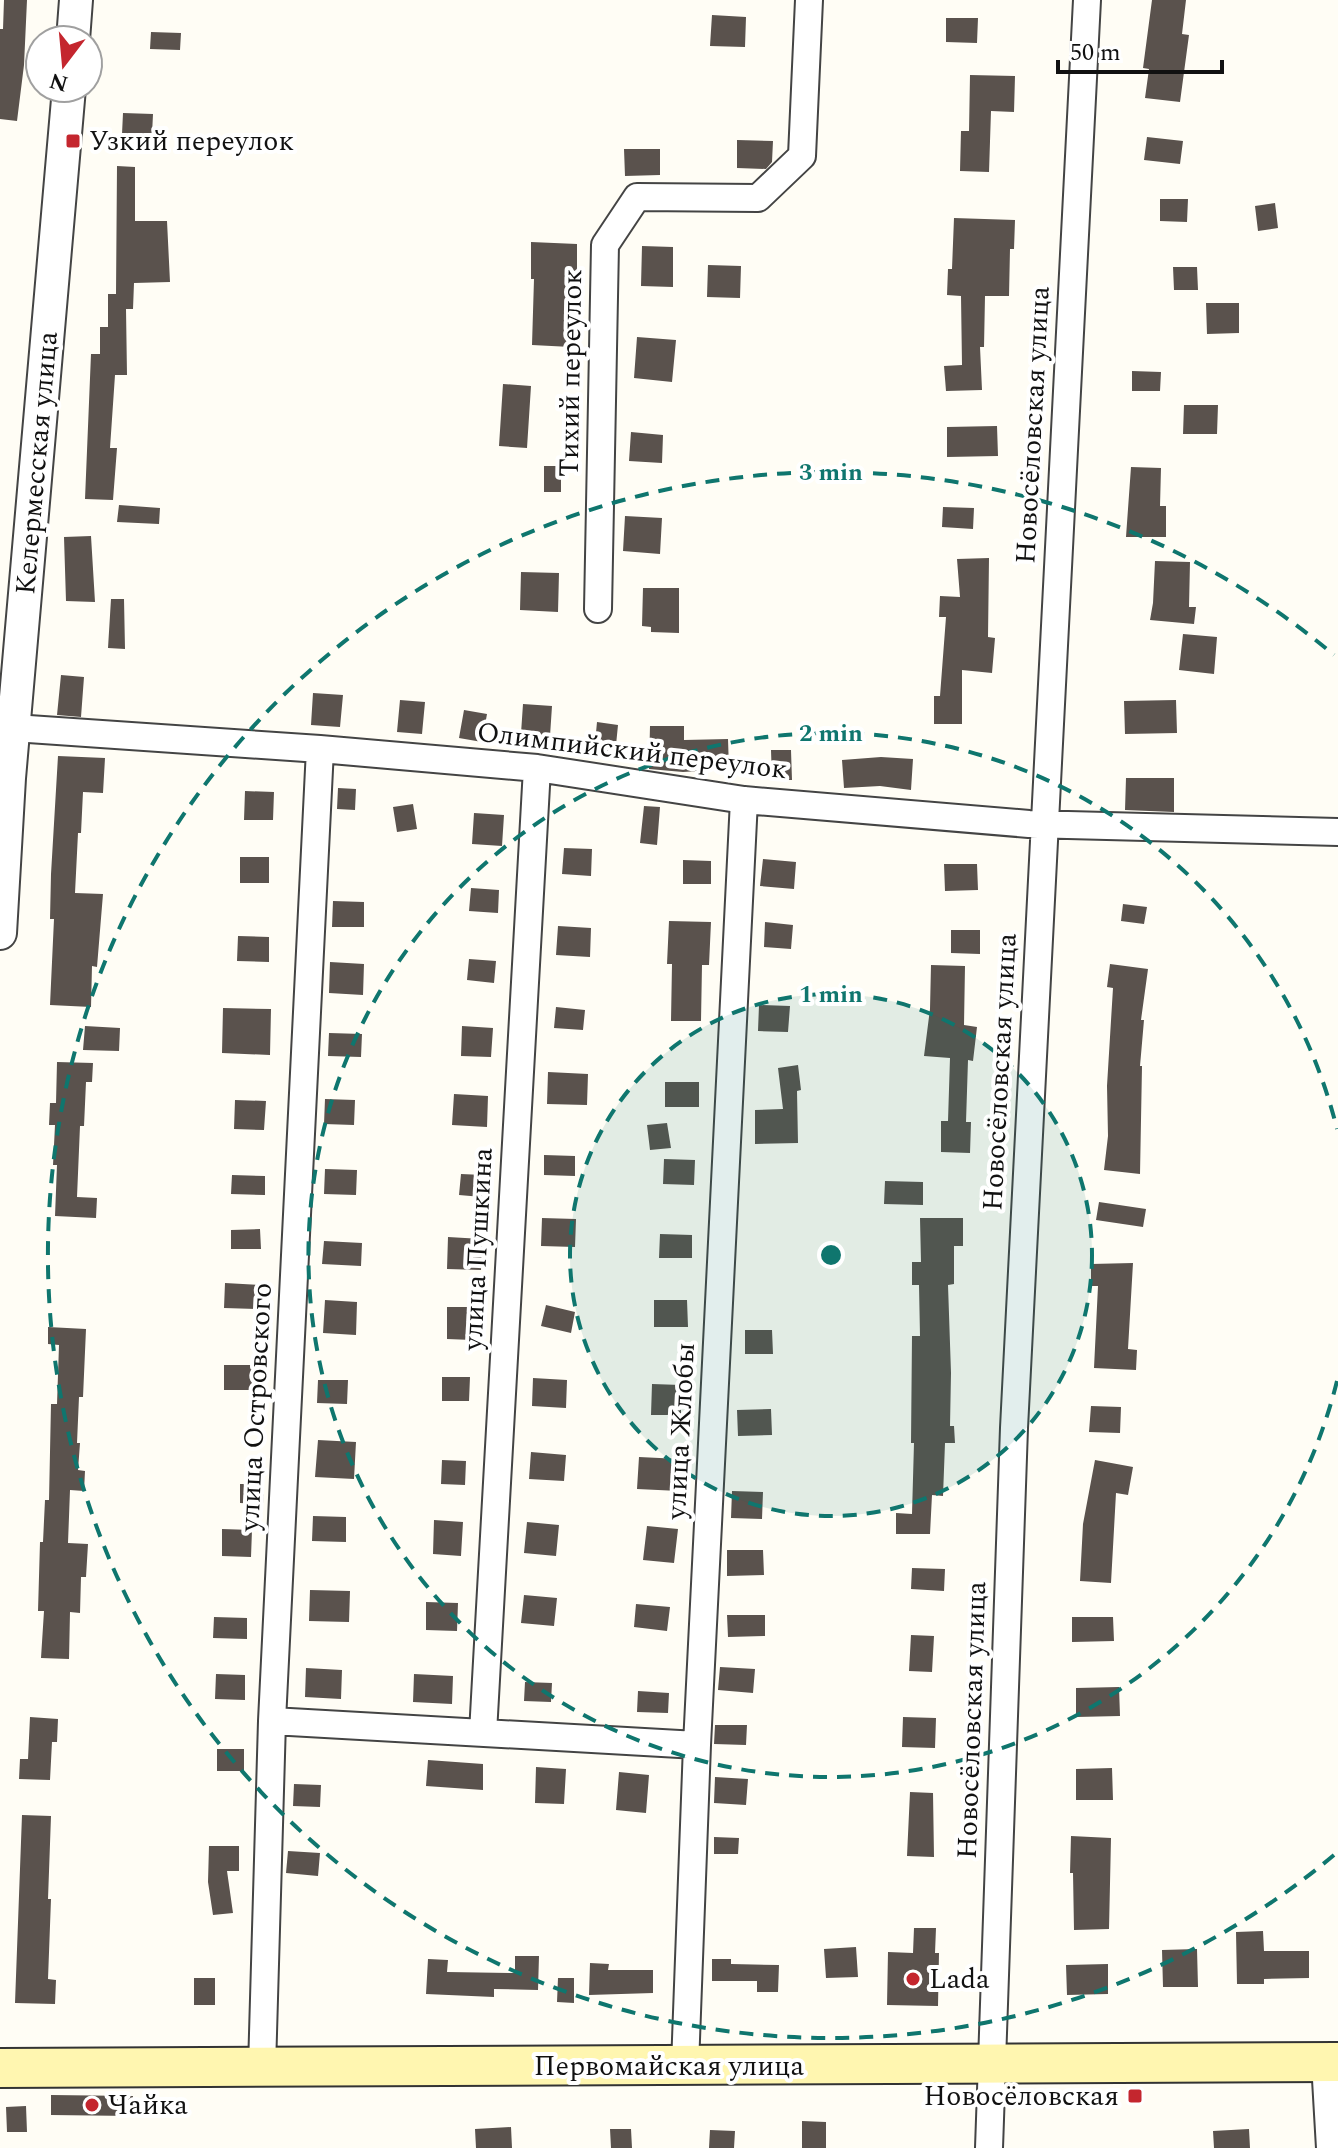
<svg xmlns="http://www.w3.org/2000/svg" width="1338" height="2148" viewBox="0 0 1338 2148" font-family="Spectral,serif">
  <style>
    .building { fill: #5a524d }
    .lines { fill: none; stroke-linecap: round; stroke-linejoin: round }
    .minor-casing { stroke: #444; stroke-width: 30 }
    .tertiary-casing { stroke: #444; stroke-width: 36 }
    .secondary-casing { stroke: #333; stroke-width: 42 }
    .minor { stroke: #fff; stroke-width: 26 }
    .tertiary { stroke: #fff; stroke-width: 32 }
    .secondary { stroke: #fff6b0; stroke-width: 38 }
    .ring { fill: none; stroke: #0f766e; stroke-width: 4; stroke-dasharray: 14 10 }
    .poi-dot { fill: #c4262e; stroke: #fff; stroke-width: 3 }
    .labels { text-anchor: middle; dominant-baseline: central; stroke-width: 8; stroke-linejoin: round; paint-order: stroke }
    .poi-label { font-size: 28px; fill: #111; stroke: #fff; text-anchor: start }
    .street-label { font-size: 28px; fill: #111; stroke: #fff }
    .centre { fill: #0f766e; stroke: #fff; stroke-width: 4 }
    .ring-label { font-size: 24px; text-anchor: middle; font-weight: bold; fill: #0f766e; stroke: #fff; stroke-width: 8; stroke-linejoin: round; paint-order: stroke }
  </style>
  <rect width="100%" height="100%" fill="#fffdf5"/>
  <!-- building -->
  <path class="building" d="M4 0H27L24 65 17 121 0 119V29H3Z
    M1152 0H1186L1182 34 1189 35 1180 102 1145 98 1149 69 1143 68Z
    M712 15 746 17 745 47 710 46Z
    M946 18H978L977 43 946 42Z
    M151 32 181 33 180 50 150 49Z
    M970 75 1015 76 1014 112 991 111 989 172 960 171 961 131H969Z
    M123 113 153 114 152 135 122 134Z
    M1147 137 1183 141 1180 164 1144 160Z
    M737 140 773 141 772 162 766 169 737 168Z
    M624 149H660V175L625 176Z
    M117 166 135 167V221H167L170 282 134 283 133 309H126L127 375H115L110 448H117L113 500 85 499 91 354H100V327H108V294H116Z
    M1160 199H1188L1187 222 1160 221Z
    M1275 203 1278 228 1258 231 1255 206Z
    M954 218 1015 220 1014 249H1010L1009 296H985L984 347H980L982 390 946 391 944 366 962 365 961 296 947 295 948 269H952Z
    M531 242 577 244V280H573L571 347 532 345 534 279H531Z
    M642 246 673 247V287L641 286Z
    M708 265 741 266 740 298 707 297Z
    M1173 267H1197L1198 290H1174Z
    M1206 303H1239V333L1207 334Z
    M637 337 676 340 672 382 634 378Z
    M1132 371 1161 372 1160 391H1132Z
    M503 384 531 386 527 448 499 446Z
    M1184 405H1218L1217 434H1183Z
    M997 426 998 456 947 457V427Z
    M631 432 663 435 662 463 629 461Z
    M544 466H561V492H544Z
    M1131 467 1161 468 1160 506H1166V537H1126Z
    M119 505 160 508 159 524 117 522Z
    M943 507 974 508 973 529 942 527Z
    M625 516 662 518 660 554 623 551Z
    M91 536 95 602 66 601 64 537Z
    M989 558 988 637 995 638 992 673 962 670V724H934V696H940L946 617H939L940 596 960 597 957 559Z
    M1155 561 1190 562 1189 607H1196L1194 624 1150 620 1153 603Z
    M521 572 559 573 558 612 520 610Z
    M643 588H679V633L651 632V627L642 626Z
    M111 599H124L125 649 108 648Z
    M1183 634 1217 637 1214 674 1179 670Z
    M61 675 84 677 81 717 57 715Z
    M313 693 343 695 340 727 311 725Z
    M400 700 425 702 422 734 397 732Z
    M1176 700 1177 733 1125 734 1124 701Z
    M523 704 552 706 549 751 520 748Z
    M464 710 487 714 482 742 459 738Z
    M597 722 618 725 615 755 594 754Z
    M650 726H684V740L728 739 729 769 683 772 649 769Z
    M771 750H791L792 780H772Z
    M58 756 105 758 103 793 83 792 81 833H78L75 893 103 894 97 967 92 966 91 1007 50 1005 54 919H50L51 874Z
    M881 757 913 759 911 790 880 786 844 788 842 760Z
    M1126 778H1174V812L1125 810Z
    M338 788 356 789 355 810 337 809Z
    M245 791 274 792 273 820H244Z
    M413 804 417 829 397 832 393 807Z
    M644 806 660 807 657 845 640 843Z
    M474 813 504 815 502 846 472 844Z
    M564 848 592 849 591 876 562 874Z
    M240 857H269V883H240Z
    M763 859 796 862 794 889 760 886Z
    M683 860 711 861V884H683Z
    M944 864H977L978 890 945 891Z
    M471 888 499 890 498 913 469 911Z
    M333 901 364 902V927H332Z
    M1123 904 1147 907 1144 924 1121 921Z
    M669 921 711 922 709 965H702L701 1021H671L672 964H667Z
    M765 922 793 925 791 949 764 947Z
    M558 926 591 928 590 957 556 955Z
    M951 930H980V954L951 953Z
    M238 936 269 937V962L237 961Z
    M469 959 496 961 494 983 467 980Z
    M330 962 364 964 363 995 329 993Z
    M1110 964 1148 969 1141 1020H1144L1140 1066H1142L1140 1174 1104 1170 1108 1136 1107 1086 1113 988 1107 987Z
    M931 965 965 966 964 1025 977 1027 973 1061 968 1060 966 1122H971L970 1153 941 1152V1121H948L950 1058 924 1056 930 1009Z
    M759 1005 790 1006 788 1032 758 1031Z
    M556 1007 585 1010 583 1030 554 1028Z
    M223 1008 271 1009 270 1055 222 1053Z
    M85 1026 120 1028 119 1051 83 1050Z
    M462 1026 493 1028 491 1057 461 1056Z
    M329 1033 362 1034 361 1057 328 1056Z
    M57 1062 93 1063 92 1082H86L84 1126H80L77 1197 97 1198 96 1218 55 1216 57 1165H53L55 1125H49L50 1103H56Z
    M798 1065 801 1090 797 1091 798 1143 755 1144V1110L783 1109 778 1068Z
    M548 1072 588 1074 587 1105 547 1104Z
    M665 1082H699V1107H665Z
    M454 1094 488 1096 487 1127 452 1125Z
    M325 1099 355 1100 354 1125 324 1124Z
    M235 1100 266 1101 264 1130 234 1129Z
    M667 1123 671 1148 650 1150 647 1125Z
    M544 1155 575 1156V1176L544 1175Z
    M664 1159 695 1160 694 1185 663 1184Z
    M325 1169 357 1170 356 1195 324 1194Z
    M461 1174 483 1175 482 1197 459 1195Z
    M232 1175 265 1176V1195L231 1194Z
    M885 1181 923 1182V1205L884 1204Z
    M1099 1202 1146 1209 1143 1227 1096 1220Z
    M542 1218 576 1219 575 1247 541 1246Z
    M920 1218H963V1246H954V1284L948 1285 951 1373 950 1426H954L955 1443H945L943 1496 932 1495 930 1534H896V1513L912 1514 914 1443H911L912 1336H920L919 1285H912V1262H921Z
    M260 1229 261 1249H231V1230Z
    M660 1234 692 1235V1258H659Z
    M448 1237 482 1239 481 1270 447 1269Z
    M324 1241 362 1243 361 1266 322 1264Z
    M1133 1263 1128 1349 1137 1350 1136 1370 1094 1368 1098 1286H1091V1264Z
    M225 1283 260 1285 258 1309 224 1308Z
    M325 1300 357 1302 356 1335 323 1333Z
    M654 1300H687L688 1327H654Z
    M546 1305 575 1312 571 1333 541 1326Z
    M447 1307H473L472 1340 447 1339Z
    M48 1327 86 1329 83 1397H79L77 1443H80L78 1470 85 1471 84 1491 70 1490 68 1543 88 1544 86 1577H81L80 1613 70 1612 69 1659 41 1658 44 1611H38L40 1542H43L45 1500H49L51 1404H57L59 1345 48 1344Z
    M745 1330H772L773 1354H745Z
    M224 1365H255L254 1390H224Z
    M442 1377H470L469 1401H442Z
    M533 1378 567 1380 566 1408 532 1406Z
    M318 1380H348L347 1404 317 1403Z
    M652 1384 681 1385V1415H651Z
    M1091 1406 1121 1407 1120 1433 1089 1432Z
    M771 1409 772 1435 738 1436 737 1410Z
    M318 1440 356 1442 354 1479 315 1477Z
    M531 1452 566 1455 564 1481 529 1479Z
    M639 1457 680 1459 679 1491 637 1489Z
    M442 1460 466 1461 465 1485 441 1484Z
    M1095 1460 1133 1467 1128 1495 1116 1493 1111 1583 1080 1581 1083 1524Z
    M240 1484H264L263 1504 240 1503Z
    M732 1491 763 1492 762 1519 731 1518Z
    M313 1516 346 1517V1542L312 1541Z
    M434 1520 463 1522 461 1556 433 1554Z
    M527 1522 559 1525 556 1556 524 1553Z
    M647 1526 678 1529 674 1563 643 1560Z
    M222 1529 252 1530 251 1557 222 1556Z
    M727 1550H763L764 1575 727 1576Z
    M912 1568 945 1569 944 1591 911 1589Z
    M310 1590 350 1591 349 1622 309 1621Z
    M524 1595 557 1598 554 1626 521 1623Z
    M426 1602 458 1603 457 1631 426 1630Z
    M636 1604 670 1607 667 1631 634 1627Z
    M727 1615H765V1636L728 1637Z
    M214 1617 247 1618V1639L213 1638Z
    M1072 1617H1113L1114 1641 1072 1642Z
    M911 1635 934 1636 932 1672 909 1671Z
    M720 1667 755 1669 753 1693 718 1690Z
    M306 1668 342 1670 341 1699 305 1697Z
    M216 1674 245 1675V1700L215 1699Z
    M414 1674 453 1676 452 1704 413 1702Z
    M525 1682 552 1683 551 1702 524 1701Z
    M1119 1687 1120 1716 1076 1717V1688Z
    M638 1691 669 1693 668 1713 637 1712Z
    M30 1717 58 1719 57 1742H52L50 1780 19 1779 20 1759H28Z
    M903 1717 936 1718 935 1748 902 1747Z
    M715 1725H747L746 1745 714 1744Z
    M217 1749H244V1771H217Z
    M428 1760 483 1764V1790L426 1786Z
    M536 1767 566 1769 564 1804 535 1803Z
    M1112 1768 1113 1800H1076V1769Z
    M619 1772 649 1775 646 1813 616 1810Z
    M715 1777 748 1779 746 1805 714 1803Z
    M294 1784 321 1785 320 1807 293 1806Z
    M910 1792 933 1793 934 1857 907 1856Z
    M22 1815 51 1816 48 1899H51L48 1979 56 1980 55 2004 15 2003Z
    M1071 1836 1111 1838 1109 1929 1074 1930 1073 1873H1070Z
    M714 1837 739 1838 738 1854H714Z
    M209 1846H239V1871H227L233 1913 213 1915 208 1882Z
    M288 1851 320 1853 318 1876 286 1873Z
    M914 1928H936L935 1953H939L938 2006 887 2005 888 1952 913 1953Z
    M1263 1931 1264 1951H1309V1978L1264 1979V1984H1237L1236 1932Z
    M856 1947 858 1977 826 1978 824 1949Z
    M1197 1949 1198 1987H1163L1162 1950Z
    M515 1956H539L538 1990 494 1989V1997L426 1994 428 1959 448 1960 447 1972 515 1973Z
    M712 1959H731V1964L779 1965 778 1992H757V1981H712Z
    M590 1963 609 1964 608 1970H653V1993L589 1995Z
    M1108 1964V1994L1067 1995 1066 1965Z
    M194 1978H215V2005H194Z
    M558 1978H574V2003L557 2002Z
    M51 2095 133 2096 132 2116 51 2115Z
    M26 2106 27 2132H7L6 2107Z
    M802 2121 826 2122V2148H802Z
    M511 2127 512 2148H476L475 2129Z
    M610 2129H631L632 2148H611Z
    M1249 2129 1250 2148H1214L1213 2131Z
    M710 2130 735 2131 734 2148H709Z"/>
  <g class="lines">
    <defs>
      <path id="minor" d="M598 609 605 245 637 197 758 198 802 156 809 0
        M14 728 320 749 537 768 744 800 1029 824 1338 832
        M272 1721 697 1745
        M483 1733 537 768
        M1325 2062 1330 2148
        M685 2066 697 1745 744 800
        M262 2068 272 1721 320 749
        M989 2148 1014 1428 1087 0"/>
      <path id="tertiary" d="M73 40 76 0
        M0 933 9 778 69 88"/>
      <path id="secondary" d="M0 2068 1338 2062"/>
    </defs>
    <!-- minor casing -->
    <use href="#minor" class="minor-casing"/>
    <!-- tertiary casing -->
    <use href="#tertiary" class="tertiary-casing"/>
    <!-- secondary casing -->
    <use href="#secondary" class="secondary-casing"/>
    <!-- minor -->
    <use href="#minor" class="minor"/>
    <!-- tertiary -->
    <use href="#tertiary" class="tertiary"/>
    <!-- secondary -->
    <use href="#secondary" class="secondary"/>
  </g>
  <!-- distance rings -->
  <circle cx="831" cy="1255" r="261" fill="#0f766e" fill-opacity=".12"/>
  <g class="ring">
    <circle cx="831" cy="1255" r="261"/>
    <path d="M1337 1381A522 522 0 1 1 1337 1129"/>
    <path d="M1334 1855A783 783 0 1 1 1334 655"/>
  </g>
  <!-- markers -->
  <g class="poi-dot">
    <rect x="65" y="133" width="16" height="16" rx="4"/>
    <circle cx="913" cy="1979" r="8"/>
    <rect x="1127" y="2088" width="16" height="16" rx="4"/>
    <circle cx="92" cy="2105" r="8"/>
  </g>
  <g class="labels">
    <!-- poi labels -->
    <g class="poi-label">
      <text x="89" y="141">Узкий переулок</text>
      <text x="929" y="1979">Lada</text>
      <text x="1119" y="2096" text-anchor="end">Новосёловская</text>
      <text x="108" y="2105">Чайка</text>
    </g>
    <!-- street labels -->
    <g class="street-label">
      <text transform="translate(571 373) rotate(-89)">Тихий переулок</text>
      <text transform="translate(1033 425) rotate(-87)">Новосёловская улица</text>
      <text transform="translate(37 463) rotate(-85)">Келермесская улица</text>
      <text transform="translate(632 751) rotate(7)">Олимпийский переулок</text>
      <text transform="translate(1000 1072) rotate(-87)">Новосёловская улица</text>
      <text transform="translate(478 1249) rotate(-87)">улица Пушкина</text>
      <text transform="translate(256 1407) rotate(-87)">улица Островского</text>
      <text transform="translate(681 1431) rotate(-87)">улица Жлобы</text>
      <text transform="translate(972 1720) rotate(-88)">Новосёловская улица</text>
      <text x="669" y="2066">Первомайская улица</text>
    </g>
  </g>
  <circle cx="831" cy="1255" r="12" class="centre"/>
  <g class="ring-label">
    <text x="831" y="480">3 min</text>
    <text x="831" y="741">2 min</text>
    <text x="831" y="1002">1 min</text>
  </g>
  <!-- north arrow -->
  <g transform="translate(64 64) rotate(196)"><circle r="38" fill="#ffffff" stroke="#a0a0a0" stroke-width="2"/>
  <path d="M0-6L14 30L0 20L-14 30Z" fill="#c4262e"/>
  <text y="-12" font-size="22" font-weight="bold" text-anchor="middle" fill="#111111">N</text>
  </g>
  <!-- scale -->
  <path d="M1058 60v12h164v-12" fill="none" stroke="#111111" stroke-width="4"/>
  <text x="1070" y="60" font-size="24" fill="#111111" stroke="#ffffff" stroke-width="6" paint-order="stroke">50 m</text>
</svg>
